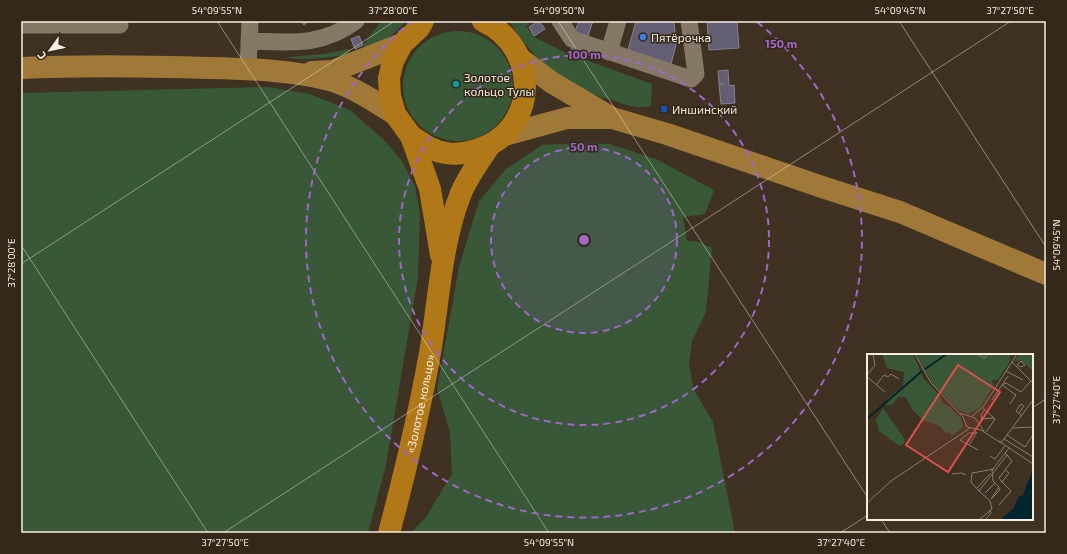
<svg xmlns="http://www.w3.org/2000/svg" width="1067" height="554" viewBox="0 0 1067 554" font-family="'Exo 2',sans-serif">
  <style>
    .green { fill: #385837 }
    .building { fill: #635e72; stroke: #878196 }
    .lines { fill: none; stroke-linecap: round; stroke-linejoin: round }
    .minor { stroke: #867866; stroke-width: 17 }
    .major { stroke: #a07837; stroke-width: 22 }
    .highway { stroke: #b17818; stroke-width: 22 }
    .ticks { fill: none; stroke: #f6ede3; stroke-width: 1; stroke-opacity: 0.45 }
    .ring { fill: none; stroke: #a066ca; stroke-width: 2; stroke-dasharray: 7 5 }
    .shop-dot { fill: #3f7fe0; stroke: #342818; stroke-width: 1.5 }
    .culture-dot { fill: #0f9aa8; stroke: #342818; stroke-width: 1.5 }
    .transit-dot { fill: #1a4fb4; stroke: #342818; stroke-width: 1.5 }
    .labels { text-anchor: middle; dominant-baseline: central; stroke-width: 3; stroke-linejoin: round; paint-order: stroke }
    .poi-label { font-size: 12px; fill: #f6ede3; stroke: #342818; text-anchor: start }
    .street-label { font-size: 12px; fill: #f6ede3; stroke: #342818 }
    .inset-river { fill: none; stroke: #02242e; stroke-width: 2 }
    .inset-road { fill: none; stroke: #887d6f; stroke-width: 1 }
    .view { fill: #dc4f4d; fill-opacity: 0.15; stroke: #dc4f4d; stroke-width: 2 }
    .inset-edge { fill: none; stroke: #f6ede3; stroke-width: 2 }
    .centre { fill: #a066ca; stroke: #342818; stroke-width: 2 }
    .ring-label { font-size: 12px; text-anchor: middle; font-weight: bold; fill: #a066ca; stroke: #342818; stroke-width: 3; stroke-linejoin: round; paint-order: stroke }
    .neatline { fill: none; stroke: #f6ede3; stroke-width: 1.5 }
    .ticks-label { font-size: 10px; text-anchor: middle; fill: #f6ede3 }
  </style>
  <rect width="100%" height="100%" fill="#3f3222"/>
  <!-- green -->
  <path class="green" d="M381 21H407L382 44 363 48 364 44Z
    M509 21H526L529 25 526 26 534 37 564 52 652 84 651 106C639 109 626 105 615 101 602 97 588 94 577 88 550 73 525 47 509 21Z
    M403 86a55 55 0 1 1 110 0a55 55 0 1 1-110 0Z
    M349 49 350 54C333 57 303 62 286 57L324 54Z
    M268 87 310 94 350 110 385 141 402 161 415 186 420 214 418 277 386 465 368 533H21V93Z
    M580 143 609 144 656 159 714 190 705 214 683 217 687 241 699 242 712 248 706 312 692 341 689 363 693 388 713 422 735 533H411L426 517 452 474 450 432 437 389 459 267 479 201 506 169 542 145Z"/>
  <!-- building -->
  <path class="building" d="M301 21H309L304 25Z
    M539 21 545 29 534 36 529 27Z
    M579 21H593L582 54 571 51 572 39Z
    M636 21H674L676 45 671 64 628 50Z
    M707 21H737L739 48 709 50Z
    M359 36 363 45 355 49 351 39Z
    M728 70 729 86 734 85 735 103 721 104 719 84H724L719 83 718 71Z"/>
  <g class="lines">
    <!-- minor -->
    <path class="minor" d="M560 21 572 39 691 79 696 74 689 21
      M21 25H120
      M249 41C290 42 321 47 356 21
      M609 52 618 21
      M248 69 250 21"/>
    <!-- major -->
    <path class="major" d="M522 60 551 82 612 118 667 134 822 187 900 212 1046 274
      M21 68C84 65 147 66 209 68 250 69 293 70 333 81 355 88 375 102 395 114
      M312 72 333 71 402 44
      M505 135 567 118H611"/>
    <!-- highway -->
    <g class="highway">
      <path d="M423 21 419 28 402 44 393 61 389 78 390 96 395 114 411 136 430 189 441 255"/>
      <path d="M411 136C422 143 432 151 446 153 456 155 466 153 476 150 539 132 541 48 483 21"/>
      <path id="s1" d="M389 533C405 473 419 414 430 353 439 300 441 243 461 193 468 176 480 161 489 146"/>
    </g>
  </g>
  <!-- ticks -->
  <path class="ticks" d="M217 21 549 533M558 21 868 498M899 21 1046 247M21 245 208 533M21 264 395 21M1032 408 1046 399M881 519 890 533M223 533 1011 21M840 533 868 515"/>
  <!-- distance rings -->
  <circle cx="584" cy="240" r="93" fill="#a066ca" fill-opacity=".12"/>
  <g class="ring">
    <circle cx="584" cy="240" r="93"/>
    <circle cx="584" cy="240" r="185"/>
    <path d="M757 22A278 278 0 1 1 411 22"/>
  </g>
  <!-- markers -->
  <circle class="shop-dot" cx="643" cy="37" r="4"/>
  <circle class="culture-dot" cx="456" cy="84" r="4"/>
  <rect class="transit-dot" x="660" y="105" width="8" height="8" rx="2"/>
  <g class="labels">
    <!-- poi labels -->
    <g class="poi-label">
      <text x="651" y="37">Пятёрочка</text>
      <text x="464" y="77">Золотое<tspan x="464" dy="14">кольцо Тулы</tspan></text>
      <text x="672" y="109">Иншинский</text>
    </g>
    <!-- street labels -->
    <g class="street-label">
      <text stroke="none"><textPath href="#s1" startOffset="133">«Золотое кольцо»</textPath></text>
    </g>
  </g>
  <!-- overview -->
  <g transform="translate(867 354)">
    <rect width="166" height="166" fill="#3f3222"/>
    <path d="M15 0H46L57 25 73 42 75 49 82 52 94 64 96 72 92 77 84 82 83 79H79L72 72 55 66 45 55 39 43H31L25 51H19V46L36 32 37 18 20 14ZM49 0H147L143 1V7L131 26H125L127 31 113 54 101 60 92 56 67 32ZM152 0H166V17L153 6 147 8ZM16 54 37 84 38 88 35 91 32 92 12 77 9 66Z" fill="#385837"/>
    <path d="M166 115V165L133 166 147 154 151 143 156 141Z" fill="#02242e"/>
    <path class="inset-river" d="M58 15 80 0M0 65 55 17"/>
    <path class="inset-road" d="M48 0 64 29 96 63 100 73 114 76 134 89M110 0 118 4 121 0M145 8 166 29M150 11 154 13 158 11 154 7 150 11M139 17 156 26M0 21 8 11 6 0M0 23 18 38M9 31 17 21 21 23 24 20 32 25M135 31 139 29 154 38 164 27M135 31 149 41 143 50M125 46 141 22M116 54 128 65 119 78M93 59 108 64 117 77M152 59 157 52 154 50 149 57 150 58 155 62M105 62 116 53 150 0M114 65 127 64M115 67 114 61 118 55M146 74 166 73M109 79H102L93 86 111 96M140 81 158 93 166 81M137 85 166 103M132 87 166 110M134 89 166 46M102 91 110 78M123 102 128 105 138 92M138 116 142 119 135 128 132 124 145 107 140 101M85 120 94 119 99 121M110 134 123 120M132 134 133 136 124 145 132 133 126 127 125 116 142 94M112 137 104 128 105 119 127 115M118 139 128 129M0 149 24 127 103 74M132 151 144 137 135 128M112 166 125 155 123 147 112 137 140 101 138 99M118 166 124 159 123 156"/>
    <path class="view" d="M91 11 133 38 81 118 39 91Z"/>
    <rect width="166" height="166" class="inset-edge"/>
  </g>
  <circle cx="584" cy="240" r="6" class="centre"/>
  <g class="ring-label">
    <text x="781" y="48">150 m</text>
    <text x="584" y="59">100 m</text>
    <text x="584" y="151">50 m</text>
  </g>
  <!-- border -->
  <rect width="1067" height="554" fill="none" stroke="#342818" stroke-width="44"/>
  <!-- north arrow -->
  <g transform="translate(50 50) rotate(237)" stroke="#342818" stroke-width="3" paint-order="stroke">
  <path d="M0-3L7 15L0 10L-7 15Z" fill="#f6ede3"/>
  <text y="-6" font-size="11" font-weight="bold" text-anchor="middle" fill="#f6ede3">С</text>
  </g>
  <rect x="22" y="22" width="1023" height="510" class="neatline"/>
  <g class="ticks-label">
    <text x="217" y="14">54°09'55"N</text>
    <text x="393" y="14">37°28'00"E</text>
    <text x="559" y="14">54°09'50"N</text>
    <text x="900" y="14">54°09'45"N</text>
    <text x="1010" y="14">37°27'50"E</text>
    <text transform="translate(1056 245) rotate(-90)" y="4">54°09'45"N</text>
    <text transform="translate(11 263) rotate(-90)" y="4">37°28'00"E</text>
    <text transform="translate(1056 400) rotate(-90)" y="4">37°27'40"E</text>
    <text x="225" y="546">37°27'50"E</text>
    <text x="549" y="546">54°09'55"N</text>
    <text x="841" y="546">37°27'40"E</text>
  </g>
</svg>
